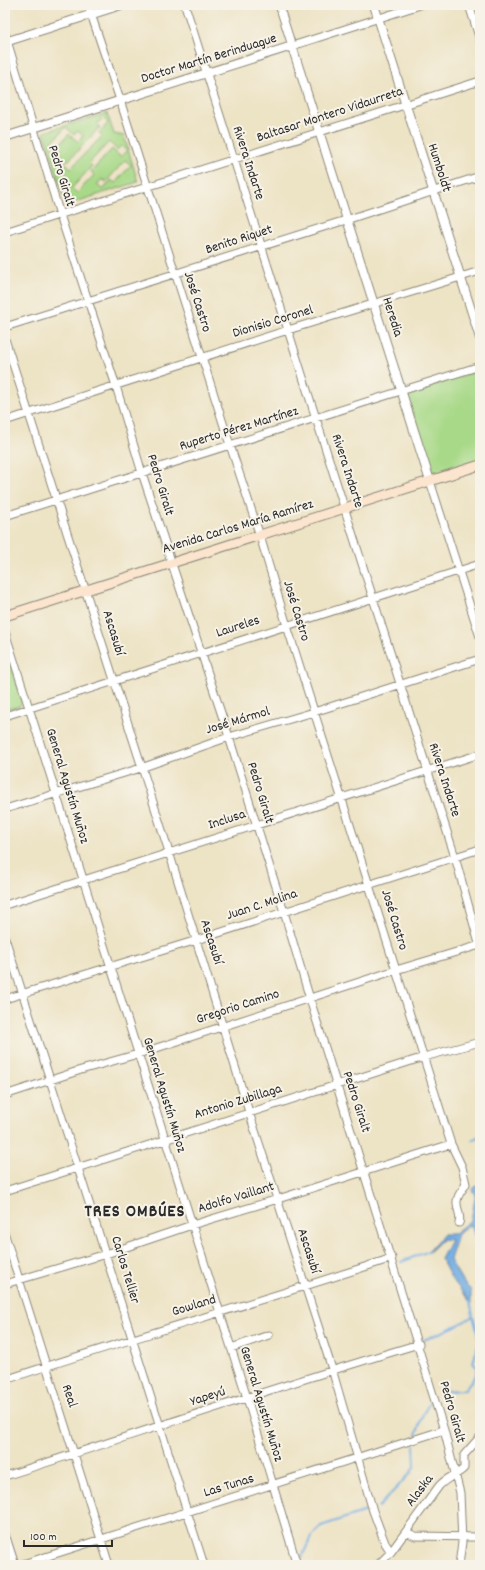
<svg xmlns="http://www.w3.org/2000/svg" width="485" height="1570" viewBox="0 0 485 1570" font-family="Dekko,sans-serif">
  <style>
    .green { fill: #a8d988; stroke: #6a825a; fill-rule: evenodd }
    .water { fill: #72ade3; stroke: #4e6c87 }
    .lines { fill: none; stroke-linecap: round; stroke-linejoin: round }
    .stream { stroke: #72ade3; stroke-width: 2 }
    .minor-casing { stroke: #8c8778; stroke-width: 9 }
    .tertiary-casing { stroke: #8c8778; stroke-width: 10 }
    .secondary-casing { stroke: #8c8778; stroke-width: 11 }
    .minor { stroke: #fff; stroke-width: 7 }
    .tertiary { stroke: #fff; stroke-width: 8 }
    .secondary { stroke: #fce5cf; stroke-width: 9 }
    .labels { text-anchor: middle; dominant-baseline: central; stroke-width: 4; stroke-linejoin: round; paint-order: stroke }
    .street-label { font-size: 14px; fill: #2b2b2b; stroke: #f7f3e8 }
    .district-label { font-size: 18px; font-weight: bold; letter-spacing: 1px; fill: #2b2b2b; stroke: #f7f3e8 }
  </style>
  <rect width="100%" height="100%" fill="#f7f3e8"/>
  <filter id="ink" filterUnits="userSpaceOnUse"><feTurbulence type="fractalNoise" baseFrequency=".025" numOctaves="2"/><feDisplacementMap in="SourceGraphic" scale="8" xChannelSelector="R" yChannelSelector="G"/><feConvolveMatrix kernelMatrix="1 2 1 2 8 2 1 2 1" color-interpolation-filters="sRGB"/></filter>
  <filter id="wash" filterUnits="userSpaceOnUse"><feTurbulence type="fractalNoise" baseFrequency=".012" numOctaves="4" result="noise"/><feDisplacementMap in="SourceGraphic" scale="16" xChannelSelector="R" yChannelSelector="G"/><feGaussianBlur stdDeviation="0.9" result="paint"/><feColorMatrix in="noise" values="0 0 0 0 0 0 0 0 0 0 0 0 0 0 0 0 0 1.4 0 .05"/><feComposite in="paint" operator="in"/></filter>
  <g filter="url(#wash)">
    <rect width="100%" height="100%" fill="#ede3c5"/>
    <!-- green -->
    <path class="green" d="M107 113 114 134 124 136 138 182 66 205 44 132ZM103 118 108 123 99 133 102 136 71 168 63 160 59 164 54 159 59 153 68 161 100 127 97 124ZM66 127 74 135 78 131 83 136 78 142 69 134 55 149 50 144ZM109 142 117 150 121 146 127 151 121 157 112 149 91 172 94 175 77 193 72 188 92 166 89 163ZM125 160 131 165 115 183 111 180 103 190 97 185 102 179 106 182Z
      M480 370V460L436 474 433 473 407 398 410 392Z
      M5 646 22 701 20 706 5 710Z"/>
    <!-- water -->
    <path class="water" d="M480 1185V1212L479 1220 480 1232 475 1237 471 1224 458 1234 450 1260 463 1282 471 1290V1303L451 1278 441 1259 451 1240 443 1239 428 1253V1252L444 1234H453L471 1220 476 1193 472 1191 475 1187Z"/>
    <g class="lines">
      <!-- stream -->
      <path class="stream" d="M472 1140 480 1136
        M401 1262 429 1251
        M424 1340 460 1324 473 1316
        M443 1391 465 1390 476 1375 478 1368 473 1363 479 1342 477 1330 473 1316 470 1301
        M416 1435 423 1414 430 1402
        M378 1507 410 1474 415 1465 414 1445
        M302 1557 311 1537 321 1526 369 1510"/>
    </g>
  </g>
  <g filter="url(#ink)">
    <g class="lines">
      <defs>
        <path id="minor" d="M88 5 120 100 230 445 260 536 287 626 451 1144 462 1167 466 1184C463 1190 458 1193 457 1201 456 1209 462 1215 459 1223
          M185 5 455 857 480 947
          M279 5 292 46 420 5
          M469 5 480 40
          M5 34 60 215 116 386 142 473 229 737 284 912 313 1009 444 1430 460 1493 462 1542 459 1565
          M5 232 480 81
          M5 327 346 220 480 176
          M5 339 169 852 249 1112 332 1369 373 1511 385 1543 391 1552
          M5 421 288 330 480 271
          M430 481 480 637
          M5 516 480 366
          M5 632 247 1398 297 1565
          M5 716 480 564
          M5 809 141 768 229 737 314 712 480 659
          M5 905 480 754
          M5 938 204 1565
          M5 999 197 940 480 849
          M5 1095 81 1070 138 1054 396 970 480 945
          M5 1191 424 1057 480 1042
          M5 1235 109 1565
          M5 1284 106 1254 192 1225 278 1199 451 1144
          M231 1348 269 1335
          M5 1380C133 1337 263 1301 392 1258
          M5 1476C143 1432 280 1385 419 1344
          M406 1532 415 1536 480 1537
          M5 1534 15 1565
          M20 1565 444 1430
          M378 1565 391 1552 439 1486C448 1476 458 1475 464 1468V1455L480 1437"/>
        <path id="tertiary" d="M374 5 480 338
          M5 42 121 5
          M5 137 292 46 430 481"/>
        <path id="secondary" d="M5 616 480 465"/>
      </defs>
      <!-- minor casing -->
      <use href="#minor" class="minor-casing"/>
      <!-- tertiary casing -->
      <use href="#tertiary" class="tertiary-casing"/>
      <!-- secondary casing -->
      <use href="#secondary" class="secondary-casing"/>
      <!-- minor -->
      <use href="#minor" class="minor"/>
      <!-- tertiary -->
      <use href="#tertiary" class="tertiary"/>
      <!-- secondary -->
      <use href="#secondary" class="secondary"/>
    </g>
  </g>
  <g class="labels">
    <!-- street labels -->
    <g class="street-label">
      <text transform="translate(209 59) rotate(-17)">Doctor Martín Berinduague</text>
      <text transform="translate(330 115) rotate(-18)">Baltasar Montero Vidaurreta</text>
      <text transform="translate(248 163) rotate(72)">Rivera Indarte</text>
      <text transform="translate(439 168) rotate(72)">Humboldt</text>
      <text transform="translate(61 176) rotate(73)">Pedro Giralt</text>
      <text transform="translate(239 240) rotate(-18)">Benito Riquet</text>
      <text transform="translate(197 302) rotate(72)">José Castro</text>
      <text transform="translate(392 317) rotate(72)">Heredia</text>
      <text transform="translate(273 322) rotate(-17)">Dionisio Coronel</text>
      <text transform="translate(239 429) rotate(-17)">Ruperto Pérez Martínez</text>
      <text transform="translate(347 471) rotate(72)">Rivera Indarte</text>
      <text transform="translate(160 485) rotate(73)">Pedro Giralt</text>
      <text transform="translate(238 527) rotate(-17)">Avenida Carlos María Ramírez</text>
      <text transform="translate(296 611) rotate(73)">José Castro</text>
      <text transform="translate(238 627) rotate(-18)">Laureles</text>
      <text transform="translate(113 633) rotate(73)">Ascasubí</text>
      <text transform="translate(238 721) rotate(-17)">José Mármol</text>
      <text transform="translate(444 780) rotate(72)">Rivera Indarte</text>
      <text transform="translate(67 786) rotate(73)">General Agustín Muñoz</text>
      <text transform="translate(260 793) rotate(73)">Pedro Giralt</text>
      <text transform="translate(227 820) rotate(-18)">Inclusa</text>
      <text transform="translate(262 905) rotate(-18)">Juan C. Molina</text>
      <text transform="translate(394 920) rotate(73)">José Castro</text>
      <text transform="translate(211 942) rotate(72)">Ascasubí</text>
      <text transform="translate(238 1007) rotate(-18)">Gregorio Camino</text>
      <text transform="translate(164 1095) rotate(73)">General Agustín Muñoz</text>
      <text transform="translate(238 1102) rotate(-17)">Antonio Zubillaga</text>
      <text transform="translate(356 1102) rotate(72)">Pedro Giralt</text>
      <text transform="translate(236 1198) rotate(-17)">Adolfo Vaillant</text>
      <text transform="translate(308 1251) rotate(72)">Ascasubí</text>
      <text transform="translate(125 1270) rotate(73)">Carlos Tellier</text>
      <text transform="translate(194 1306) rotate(-17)">Gowland</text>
      <text transform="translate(69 1396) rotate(72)">Real</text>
      <text transform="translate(208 1397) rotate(-18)">Yapeyú</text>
      <text transform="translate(261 1404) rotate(73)">General Agustín Muñoz</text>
      <text transform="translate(452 1412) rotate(74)">Pedro Giralt</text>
      <text transform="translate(229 1486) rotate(-17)">Las Tunas</text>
      <text transform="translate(420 1491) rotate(-53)">Alaska</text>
    </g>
    <!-- district labels -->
    <g class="district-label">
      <text x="135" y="1212">TRES OMBÚES</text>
    </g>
  </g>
  <!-- margin -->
  <rect width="485" height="1570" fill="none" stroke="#f7f3e8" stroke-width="20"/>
  <!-- scale -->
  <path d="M24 1540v6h88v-6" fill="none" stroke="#2b2b2b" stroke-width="2"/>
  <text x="30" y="1540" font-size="12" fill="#2b2b2b" stroke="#f7f3e8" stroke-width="3" paint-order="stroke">100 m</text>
</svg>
